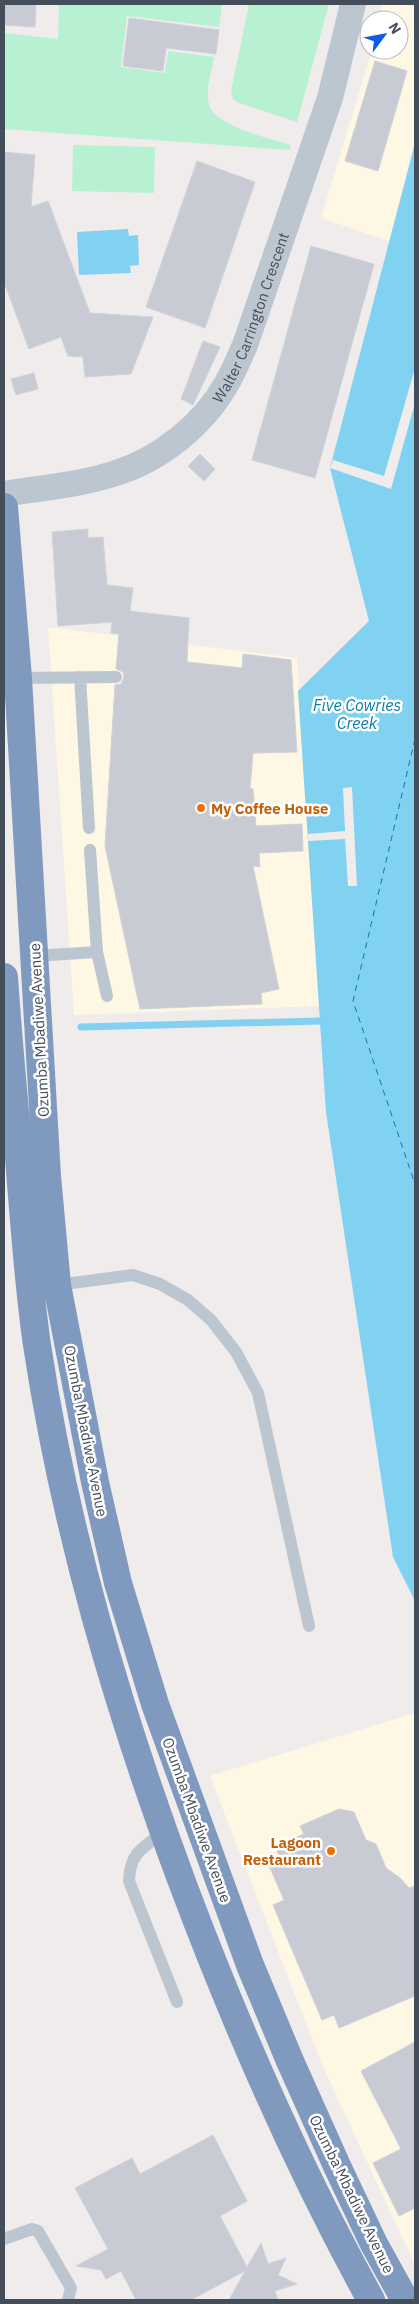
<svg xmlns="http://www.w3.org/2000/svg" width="419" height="2304" viewBox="0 0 419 2304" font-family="'IBM Plex Sans',sans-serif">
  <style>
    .commercial { fill: #fdf7e3 }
    .green { fill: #b7f1d2 }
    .water { fill: #81d1f1 }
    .pier { fill: #f0ecec }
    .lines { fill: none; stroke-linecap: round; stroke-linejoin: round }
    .stream { stroke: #81d1f1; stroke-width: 7 }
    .ferry { stroke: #037eaf; stroke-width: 1; stroke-dasharray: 6 5; stroke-linecap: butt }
    .building { fill: #c8cbd3; stroke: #d0d2d9 }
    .lane { stroke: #bcc6d0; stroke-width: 12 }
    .street { stroke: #bcc6d0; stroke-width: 26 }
    .highway { stroke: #809abf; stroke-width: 28 }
    .food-dot { fill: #e8710a; stroke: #fff; stroke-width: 2 }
    .labels { text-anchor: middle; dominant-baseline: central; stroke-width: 5; stroke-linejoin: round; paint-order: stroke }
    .street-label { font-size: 15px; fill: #444e5b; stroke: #fff }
    .food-label { font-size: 15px; font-weight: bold; fill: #c56008; stroke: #fff; text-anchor: start }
    .water-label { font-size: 16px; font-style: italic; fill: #037eaf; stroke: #fff }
  </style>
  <rect width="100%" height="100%" fill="#f0ecec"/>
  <!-- commercial -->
  <path class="commercial" d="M382 4H415V143L389 241 321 218 372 50H399V20H378Z
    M48 627 297 658 319 1006 74 1015Z
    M415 1713V2265L323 2067 210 1776Z"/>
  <!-- green -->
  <path class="green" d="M59 4H222L219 27 127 16 121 67 165 73 168 51 214 57C212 71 204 93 210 107 220 128 270 138 291 145L289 150 4 129V33L58 39Z
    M249 4H329L297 122 239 103 233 99 231 91Z
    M73 145 155 147 154 193 72 191Z"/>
  <!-- water -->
  <path class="water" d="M415 143V1601L393 1557 326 1112 298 691 369 621 330 468Z
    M128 229 129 236 138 235 139 265 130 266 131 273 79 275 77 232Z"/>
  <!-- pier -->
  <path class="pier" d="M415 368V403L391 489 330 468 333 460 384 476Z
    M352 787 357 886H348L345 839 308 841V834L345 831 343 788Z"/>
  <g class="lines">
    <!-- stream -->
    <path class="stream" d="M81 1027 320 1021"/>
    <!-- ferry -->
    <path class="ferry" d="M415 739 353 1001 415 1184"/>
  </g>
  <!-- building -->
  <path class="building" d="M4 4H36L35 27 4 25Z
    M129 18 219 30 216 54 166 48 163 71 123 66Z
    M375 61 407 71 378 171 345 161Z
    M4 152 35 155 31 207 48 201 90 313 153 317 131 374 85 377 83 357 68 356 61 337 29 349 4 282Z
    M197 161 255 182 205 328 146 307Z
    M311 246 374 264 315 478 252 460Z
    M203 341 220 347 193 405 181 399Z
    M34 373 38 389 16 395 11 379Z
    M200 454 215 469 204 481 188 466Z
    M88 529V538L103 537 107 585 133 588 130 611 189 618 187 662 242 668 243 654 291 660 297 752 253 753 250 788 253 789 256 826 302 824 303 851 259 853 260 867 253 866 279 989 261 993 262 1004 140 1009 105 846 115 685 121 684 124 677 123 672 116 669 119 634 111 633 112 622 58 626 52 532Z
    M339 1809 354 1812 366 1840 376 1844 386 1868 400 1878 409 1888 415 1886V1996L339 2028 334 2015 322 2020 273 1905 284 1900 268 1863 280 1858 275 1846 304 1834 300 1826Z
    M415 2042V2208L399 2216 373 2163 401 2149 361 2071Z
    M213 2135 247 2201 220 2216 247 2267 261 2243 268 2264 286 2258 278 2275 297 2284 275 2291 278 2300H229L245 2271 191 2300H136L121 2271 106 2279 101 2270 76 2266 108 2249 75 2188 132 2158 140 2174Z"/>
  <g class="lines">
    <!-- lane -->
    <path class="lane" d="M80 677 89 828
      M18 678 116 677
      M90 850 97 952 107 996
      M34 956 97 952
      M57 1285 133 1275 160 1284 188 1300 211 1320 236 1352 258 1393 309 1626
      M164 1832C142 1848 130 1853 129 1881L177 2002
      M4 2239 32 2229 38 2231 71 2288 68 2300"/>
    <!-- street -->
    <path class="street" id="s1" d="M4 494C41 488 80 485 116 473 161 459 204 424 227 383 234 371 239 358 245 345L330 98 353 4"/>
    <!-- highway -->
    <path class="highway" d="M4 507 18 678 47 1176 57 1285 95 1482 118 1583 155 1704 250 1965 290 2061 337 2166 374 2244 405 2300
      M4 977C8 1038 14 1098 19 1158 24 1220 28 1283 37 1345 65 1530 117 1707 182 1882 236 2026 297 2166 371 2300"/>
  </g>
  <!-- markers -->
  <g class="food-dot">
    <circle cx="201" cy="808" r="5"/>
    <circle cx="331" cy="1851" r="5"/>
  </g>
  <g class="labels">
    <!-- street labels -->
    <g class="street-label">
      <text stroke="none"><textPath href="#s1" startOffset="330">Walter Carrington Crescent</textPath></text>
      <text transform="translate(39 1030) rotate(-93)">Ozumba Mbadiwe Avenue</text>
      <text transform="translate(86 1431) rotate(79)">Ozumba Mbadiwe Avenue</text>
      <text transform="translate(197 1820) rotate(70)">Ozumba Mbadiwe Avenue</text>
      <text transform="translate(352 2194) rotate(64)">Ozumba Mbadiwe Avenue</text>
    </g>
    <!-- food labels -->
    <g class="food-label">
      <text x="211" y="808">My Coffee House</text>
      <text x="321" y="1842" text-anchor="end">Lagoon<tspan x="321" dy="17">Restaurant</tspan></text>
    </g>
    <!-- water labels -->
    <g class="water-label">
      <text x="357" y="705">Five Cowries<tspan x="357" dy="18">Creek</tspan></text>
    </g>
  </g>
  <!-- border -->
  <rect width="419" height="2304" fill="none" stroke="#444e5b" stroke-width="10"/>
  <!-- north arrow -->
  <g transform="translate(384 35) rotate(58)"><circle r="24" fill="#ffffff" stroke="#b4b8bd"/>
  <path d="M0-4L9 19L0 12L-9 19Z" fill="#0d5ce8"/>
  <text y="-8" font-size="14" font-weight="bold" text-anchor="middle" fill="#444e5b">N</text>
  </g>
</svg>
